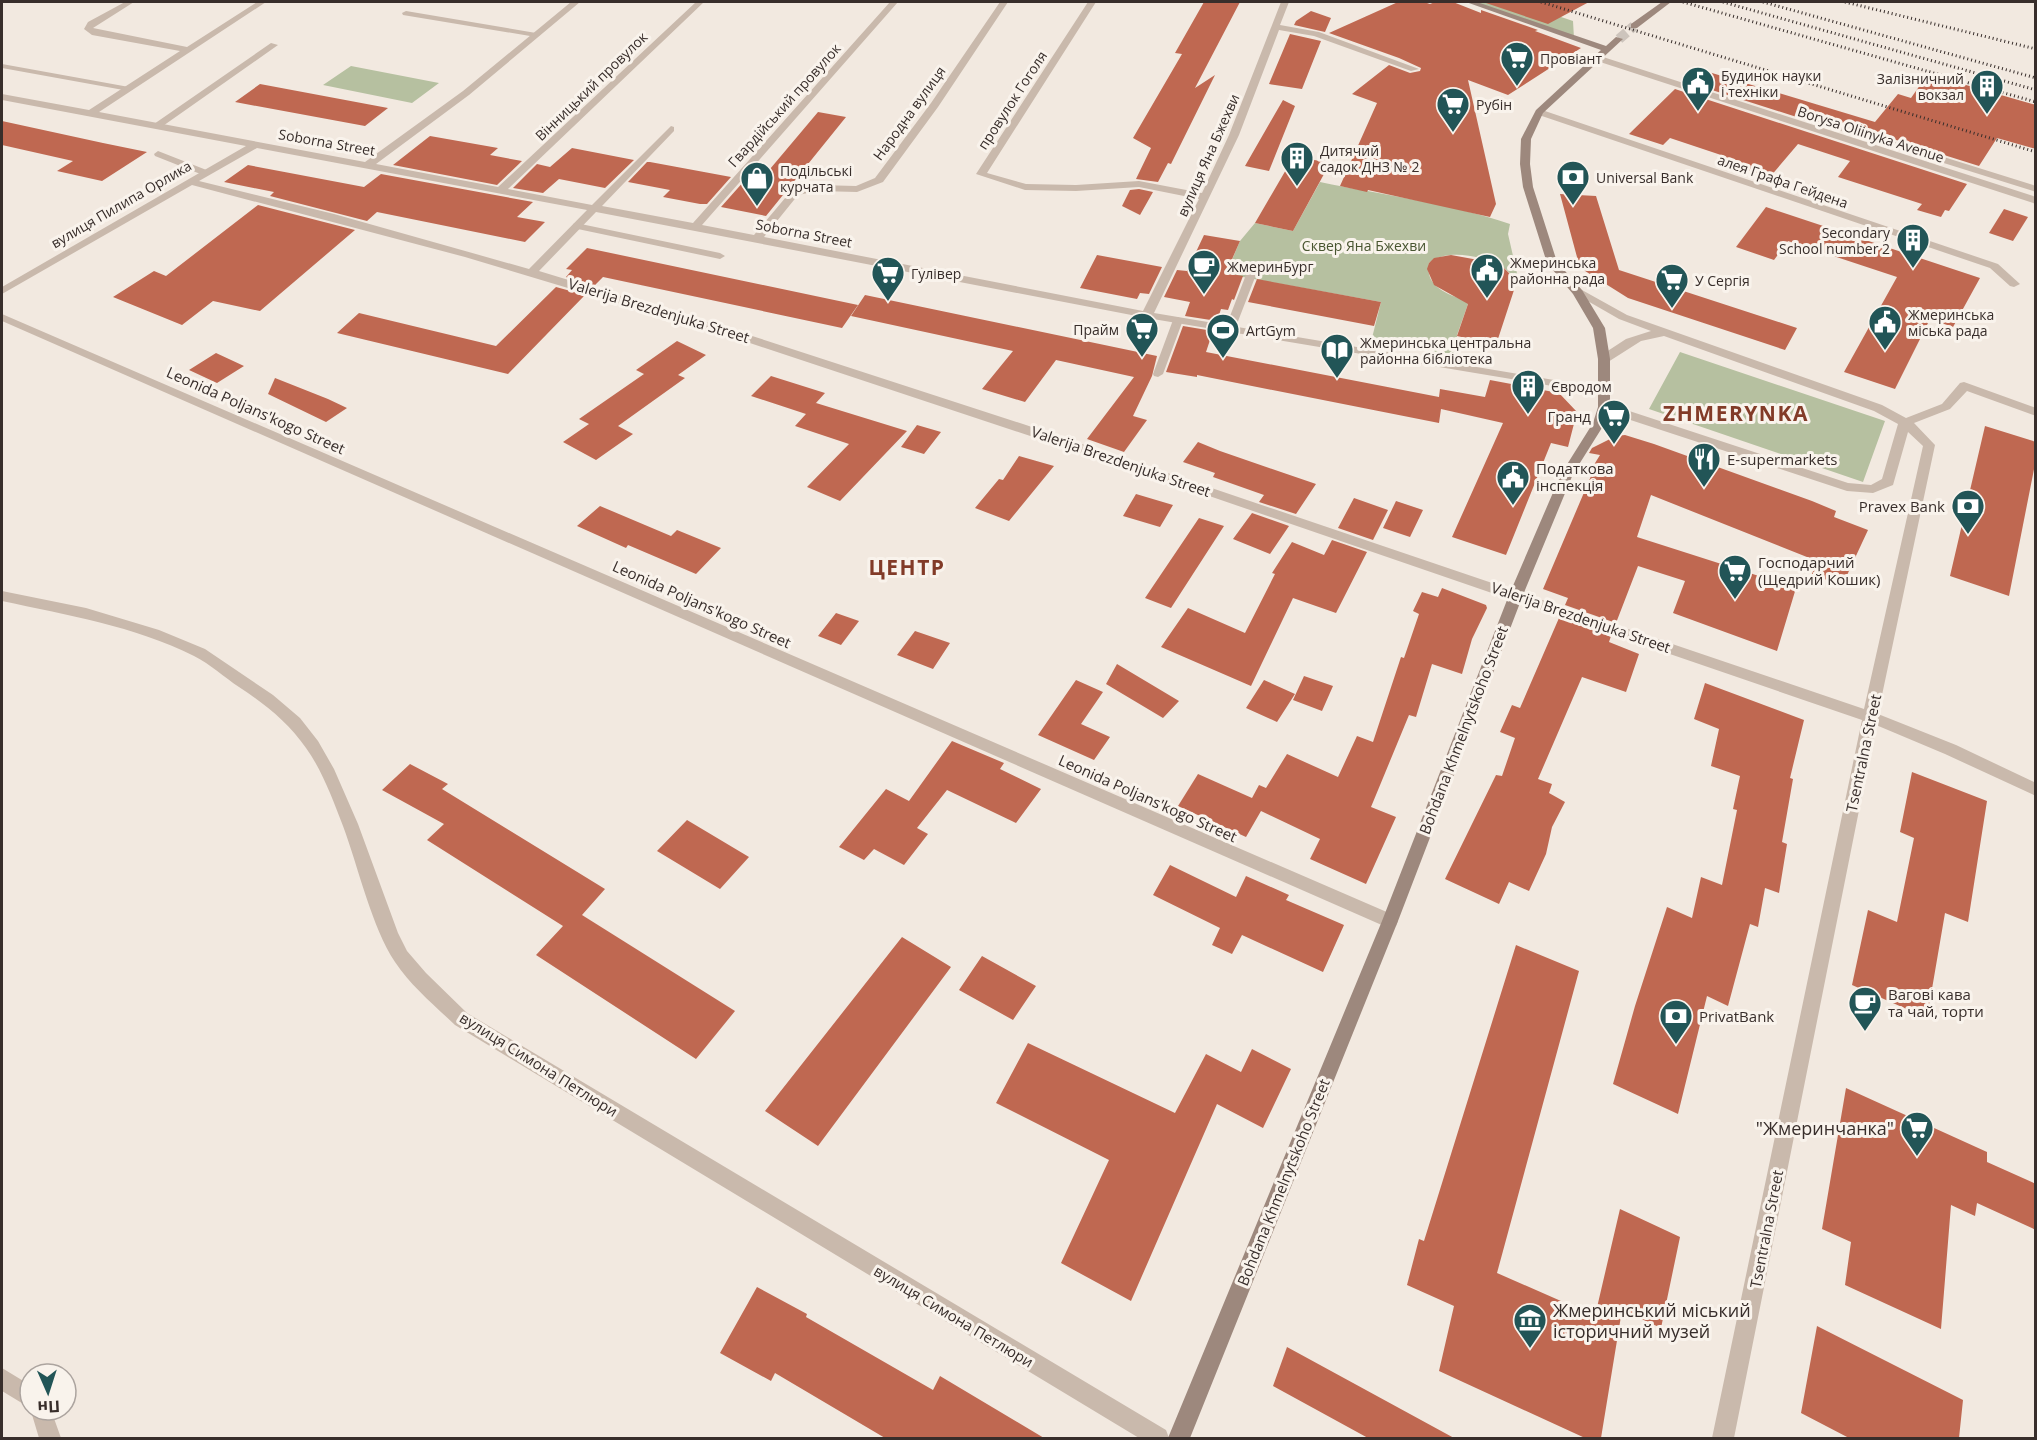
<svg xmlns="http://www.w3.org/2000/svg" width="2037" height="1440" viewBox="0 0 2037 1440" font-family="'Open Sans',sans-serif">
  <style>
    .green { fill: #b6c0a0 }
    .building { fill: #bf6851 }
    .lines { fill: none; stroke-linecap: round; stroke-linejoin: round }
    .secondary-tunnel { stroke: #cdc4bc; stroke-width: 10; stroke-dasharray: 10 4.5; stroke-linecap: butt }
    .lane { fill: #c9b9ac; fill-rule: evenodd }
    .street { fill: #c9b9ac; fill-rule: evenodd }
    .secondary { fill: #9d887d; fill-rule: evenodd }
    .rail { stroke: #382e2b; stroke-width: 3; stroke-dasharray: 1 3; stroke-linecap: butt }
    .labels { text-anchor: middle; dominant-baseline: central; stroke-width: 6; stroke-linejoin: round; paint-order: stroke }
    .far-poi-label { font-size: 14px; fill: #382e2b; stroke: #f9f3ec; text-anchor: start }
    .far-street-label { font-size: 14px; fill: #382e2b; stroke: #f9f3ec }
    .far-park-label { font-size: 14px; fill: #485530; stroke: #f9f3ec }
    .street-label { font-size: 15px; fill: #382e2b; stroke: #f9f3ec }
    .poi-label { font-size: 15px; fill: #382e2b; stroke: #f9f3ec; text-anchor: start }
    .near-poi-label { font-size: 18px; fill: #382e2b; stroke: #f9f3ec; text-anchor: end }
    .district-label { font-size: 21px; font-weight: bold; letter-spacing: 1.5px; fill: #823b28; stroke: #f9f3ec }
  </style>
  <rect width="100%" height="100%" fill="#f2e9e0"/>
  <!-- green -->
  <path class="green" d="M1470 2H1517L1573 21 1574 38Z
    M351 66 439 83 412 103 323 85Z
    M1320 182C1383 195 1449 203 1510 224L1508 234 1519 282C1513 277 1508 270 1501 266 1483 256 1446 248 1429 263 1424 287 1450 296 1469 301L1457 335 1458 356 1371 342 1381 302 1226 274 1240 241 1255 223 1293 231Z
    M1680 352 1885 421 1863 482 1649 409Z"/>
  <!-- building -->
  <path class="building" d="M1204 2H1240L1195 88 1215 75 1171 164 1168 163 1158 182 1136 179 1151 148 1133 138 1182 54 1175 53Z
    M1398 2H1424L1430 4 1435 2H1453L1481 13V10L1538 30 1535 31 1581 48 1508 95 1468 80 1496 204 1490 217 1368 190 1367 192 1340 186 1377 103 1352 94 1389 65 1410 73 1420 71 1421 68 1399 58 1329 33Z
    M1483 2H1589L1548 24Z
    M1311 11 1331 18 1325 32 1294 25 1296 21Z
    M1290 34 1321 41 1302 89 1269 84Z
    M1702 70 1875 122 1898 94 1911 98 1925 78 1956 87 1959 83 2036 105V149L1997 138 1979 166 1839 122 1832 125 1831 128 1690 83Z
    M260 84 388 108 365 126 235 102Z
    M1675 89 1681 91 1967 184 1949 211 1945 210 1941 217 1917 210 1922 204 1838 177 1850 161 1798 144 1770 177 1719 161 1724 156 1670 138 1663 145 1629 134Z
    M1283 100 1295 106 1269 171 1245 166Z
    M818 112 846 117 766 216 721 207 745 180 759 182Z
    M2 121 103 143 147 152 102 181 57 171 73 161 2 145Z
    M430 136 498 148 490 155 522 161 497 185 393 165Z
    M572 148 634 160 605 188 559 179 543 193 513 188 537 164 550 167Z
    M1294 156 1330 163 1293 231 1255 223Z
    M647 162H650L731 177 707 204H700L663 197 670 190 628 182Z
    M248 165 364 187 381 174 533 202 517 217 545 222 525 242 377 212 367 221 270 196 274 192 224 182Z
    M1139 189 1153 192 1140 215 1122 206 1130 190Z
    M1560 194 1596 196 1619 270 1797 328 1785 350 1628 298 1574 264 1577 257Z
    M258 205 355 230 260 311 213 301 182 325 113 297 154 271 166 276Z
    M1766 207 1980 278 1953 327 1930 319 1895 389 1844 372 1897 277 1788 241 1774 260 1736 247Z
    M2004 209 2028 217 2013 241 1989 233Z
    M1204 235 1240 241 1226 273 1243 276 1234 300 1232 299 1228 310 1221 309 1217 321 1185 316 1190 302 1164 297 1177 270 1187 271Z
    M587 248 858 305 842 328 603 277 594 286 566 277 572 270 566 269Z
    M1097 255 1162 267 1149 294 1140 293 1137 299 1080 288Z
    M1451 255 1495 263 1504 268 1515 279V287L1496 345 1457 336 1468 304 1434 285 1427 269 1429 263 1434 258Z
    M1257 279 1381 302 1374 326 1248 302Z
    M556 287 585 295 508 374 337 333 359 313 496 346Z
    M865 295 1157 356 1152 376 1133 416 1147 420 1124 452 1087 439 1134 377 1056 360 1025 402 982 389 1013 351 851 316Z
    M1183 326 1213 331 1206 352 1439 397 1440 389 1485 397 1490 380 1559 393 1577 412 1568 447 1551 443 1506 555 1452 537 1503 423 1441 409 1439 423 1197 375V377L1166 372Z
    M677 341 706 355 678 375 685 378 618 426 633 434 596 460 563 442 589 424 579 419 644 374 636 370Z
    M216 353 244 366 217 383 189 370Z
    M771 376 825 393 806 414 751 396Z
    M275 378 328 399 347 408 326 422 268 394Z
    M816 403 907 431 840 501 807 487 849 444 795 426Z
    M917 425 941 432 924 454 901 447Z
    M1985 426 2036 442V459L2009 596 1950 576Z
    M1625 435 1654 444 1812 501 1836 511 1834 517 1868 530 1842 586 1812 574 1817 561 1651 495 1637 537 1796 588 1777 651 1673 613 1685 581 1638 566 1616 623 1565 605 1568 598 1543 589 1594 469 1592 468 1600 455 1589 453 1592 448 1616 436Z
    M1198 442 1220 451 1316 484 1296 514 1259 502 1264 495 1213 477 1215 473 1183 462Z
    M1019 456 1054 466 1009 521 975 508 999 479 1003 480Z
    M1136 494 1173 505 1160 527 1123 516Z
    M1354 498 1388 510 1373 540 1338 528Z
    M1396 501 1423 510 1410 537 1383 528Z
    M600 506 671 536 677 530 721 548 696 574 628 545 626 548 577 526Z
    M1252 513 1289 526 1270 554 1233 539Z
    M1199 518 1224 526 1171 608 1145 598Z
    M1332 540 1367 552 1336 613 1293 598 1251 686 1161 647 1188 608 1245 633 1275 574 1272 573 1292 542 1324 555Z
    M1442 588 1486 605 1487 608 1472 639 1462 674 1432 664 1416 717 1409 715 1371 807 1396 817 1366 884 1310 859 1320 839 1261 811 1246 837 1178 806 1198 774 1252 798 1259 785 1266 788 1287 754 1338 777 1357 736 1373 742 1401 657 1404 658 1419 614 1413 611 1422 592 1438 597Z
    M836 613 859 621 841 645 818 636Z
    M1559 618 1611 636 1609 642 1639 654 1626 692 1582 677 1538 779 1552 784 1549 793 1565 802 1552 827 1546 854 1529 891 1509 882 1499 904 1445 879 1496 775 1502 776 1515 738 1500 732 1512 705 1520 708Z
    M915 631 950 643 933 669 897 655Z
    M1117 664 1179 701 1163 718 1106 684Z
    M1304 676 1333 686 1322 711 1293 700Z
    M1076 680 1103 692 1081 724 1110 737 1094 760 1038 735Z
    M1264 680 1295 694 1277 722 1246 708Z
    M1705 683 1804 720 1790 778 1793 779 1782 842 1787 844 1779 893 1765 888 1758 927 1750 924 1728 1006 1707 996 1678 1114 1613 1084 1635 1006 1667 907 1692 918 1701 877 1722 885 1737 810 1733 809 1740 776 1711 766 1719 729 1694 719Z
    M952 741 1004 763 1000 769 1041 789 1016 823 947 790 917 828 928 834 904 865 874 849 864 860 839 847 886 789 909 801Z
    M410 764 448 784 442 789 605 889 582 915 735 1011 696 1059 536 955 563 926 427 840 444 824 382 790Z
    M1912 772 1987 801 1968 922 1945 913 1927 1018 1852 985 1868 910 1897 922 1914 838 1900 832Z
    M687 820 749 857 720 889 657 851Z
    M1170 865 1236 897 1246 876 1289 895 1286 900 1344 925 1323 972 1242 935 1232 954 1212 945 1220 928 1153 895Z
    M902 937 951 967 818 1146 765 1111Z
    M1516 945 1579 971 1497 1273 1595 1316 1620 1209 1680 1237 1661 1328 1622 1310 1601 1438H1585L1439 1371 1454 1306 1407 1285 1419 1239 1424 1241Z
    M982 956 1036 986 1013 1020 959 990Z
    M1028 1043 1175 1113 1206 1054 1241 1072 1252 1049 1291 1069 1263 1128 1217 1104 1131 1301 1061 1263 1109 1160 996 1103Z
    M1846 1088 1987 1152V1162L2036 1184V1230L1977 1203 1975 1216 1951 1205 1941 1329 1845 1285 1851 1242 1822 1229Z
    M757 1287 807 1314 806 1317 933 1390 940 1376 1044 1438H885L775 1373 771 1381 720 1353Z
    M1817 1326 1963 1400 1959 1438H1849L1801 1413Z
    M1287 1347 1454 1438H1368L1273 1386Z"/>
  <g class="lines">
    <!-- secondary-tunnel -->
    <path class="secondary-tunnel" d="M1619 39 1634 26"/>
    <!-- lane -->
    <path class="lane" d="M406 11 536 33 540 35 536 37 403 15 402 13Z
      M271 43 278 45 160 128H154V124Z
      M2 64 129 87 133 89 129 91 2 68Z
      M158 151 209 171 210 173 203 175 155 156 154 154Z
      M576 223 720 253 725 256 720 259 573 228V224Z
      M1254 264 1259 267 1235 329 1230 332 1226 331 1225 329 1249 267Z
      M1178 317 1183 320 1163 374 1158 377 1154 376 1153 374 1173 320Z"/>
    <!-- street -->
    <path class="street" d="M125 2H134L93 28 187 47 257 2H266L99 112 365 162 463 91 571 2H580L469 95 376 164 498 187 696 2H704L508 189 592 205 671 126 674 127V131L602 206 693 223 890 2H898L702 225 754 235 791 191 818 185 856 186 875 178 931 103 1000 2H1008L938 107 883 182 857 192 818 191 798 195 764 237 1143 311 1199 199 1139 187 1076 191 1025 190 976 174 1088 2H1096L987 173 1026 184 1076 185 1139 181 1202 193 1229 135 1281 2H1289L1280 25 1319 32 1419 69 1411 71 1314 36 1279 30 1239 135 1154 313 1602 388 1606 389V395L1147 318 596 212 539 271 749 335 1023 424 1864 709 1923 446 1908 432 1893 485 1873 493 1847 491 1600 410V404H1608L1848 483 1871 485 1882 479 1898 424 1874 411 1664 336 1641 341 1608 362H1600V356L1626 339 1651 331 1619 319 1572 292 1574 290H1582L1627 315 1882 405 1906 418 1942 404 1960 383 1964 382 2036 408V416L1967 391 1950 409 1914 423 1935 445 1878 714 1956 745 2036 783V796L1945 754 1876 725 1734 1438H1712L1862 720 1151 476 741 340 465 257 192 185 2 294V287L246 146 2 100V94L89 110 180 51 92 35 84 29 88 22ZM257 148 587 210 529 269 334 214 199 181Z
      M1594 56H1600L2036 197V204L1594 60Z
      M1536 110H1542L1998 264 2020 284 2014 287 2010 286 1990 268 1536 114Z
      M1838 124 2036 186V192L1835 129 1833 127Z
      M2 314 1396 916 1398 921 1396 926 1390 928 1384 926 2 321Z
      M2 591 86 608 159 630 205 649 273 695 300 718 318 741 334 769 358 824 398 933 407 951 426 973 467 1013 1166 1430 1169 1438H1139L455 1025C434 1005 411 986 395 962 372 928 358 866 343 826 333 800 322 770 306 748 288 722 265 704 239 687 224 677 210 664 194 656 134 626 67 615 2 601Z
      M2 1368 30 1385V1408L2 1391Z
      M30 1408 51 1410 61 1438H39Z"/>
    <!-- secondary -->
    <path class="secondary" d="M1466 2H1477L1606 46 1616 37 1623 39 1543 113 1531 139 1530 164 1533 187 1557 262 1582 290 1605 328 1610 359V407L1605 423 1573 474 1523 595 1398 921 1190 1438H1168L1382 921 1509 595 1561 474 1593 423 1598 407V359L1593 328 1573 294 1547 263 1523 187 1520 164 1521 139 1536 110 1601 50Z
      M1662 2H1671L1637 28H1631V24Z"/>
    <!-- rail -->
    <path class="rail" d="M1541 2 2036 152
      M1683 2 2036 102
      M1723 2 2036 90
      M1763 2 2036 78
      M1845 2 2036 49"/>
  </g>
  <!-- icons -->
  <defs>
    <symbol id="supermarket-pin" viewBox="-11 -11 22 30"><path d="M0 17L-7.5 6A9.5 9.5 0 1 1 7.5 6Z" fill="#225557" stroke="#f9f3ec"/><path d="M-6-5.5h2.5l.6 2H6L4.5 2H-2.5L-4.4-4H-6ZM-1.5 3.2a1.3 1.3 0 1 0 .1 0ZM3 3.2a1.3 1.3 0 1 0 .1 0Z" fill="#fff"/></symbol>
    <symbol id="civic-pin" viewBox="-11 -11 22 30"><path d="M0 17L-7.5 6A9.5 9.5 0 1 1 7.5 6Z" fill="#225557" stroke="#f9f3ec"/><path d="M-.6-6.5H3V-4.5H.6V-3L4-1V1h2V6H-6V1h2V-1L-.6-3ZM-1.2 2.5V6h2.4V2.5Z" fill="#fff"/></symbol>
    <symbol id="building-pin" viewBox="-11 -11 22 30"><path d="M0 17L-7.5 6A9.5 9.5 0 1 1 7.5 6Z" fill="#225557" stroke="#f9f3ec"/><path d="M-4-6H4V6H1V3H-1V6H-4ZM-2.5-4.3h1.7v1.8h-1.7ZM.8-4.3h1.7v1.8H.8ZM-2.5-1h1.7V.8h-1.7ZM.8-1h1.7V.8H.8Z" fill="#fff"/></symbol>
    <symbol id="bank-pin" viewBox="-11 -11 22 30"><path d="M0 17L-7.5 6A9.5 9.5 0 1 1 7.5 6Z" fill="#225557" stroke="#f9f3ec"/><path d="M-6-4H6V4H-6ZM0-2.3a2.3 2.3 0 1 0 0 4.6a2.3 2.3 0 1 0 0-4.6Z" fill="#fff"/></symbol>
    <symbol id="shop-pin" viewBox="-11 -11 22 30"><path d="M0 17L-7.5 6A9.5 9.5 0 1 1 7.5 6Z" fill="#225557" stroke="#f9f3ec"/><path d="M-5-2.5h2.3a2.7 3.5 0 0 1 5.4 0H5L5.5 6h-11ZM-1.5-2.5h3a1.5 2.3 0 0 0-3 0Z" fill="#fff"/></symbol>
    <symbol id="cafe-pin" viewBox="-11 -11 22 30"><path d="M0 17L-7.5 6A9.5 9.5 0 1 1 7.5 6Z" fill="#225557" stroke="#f9f3ec"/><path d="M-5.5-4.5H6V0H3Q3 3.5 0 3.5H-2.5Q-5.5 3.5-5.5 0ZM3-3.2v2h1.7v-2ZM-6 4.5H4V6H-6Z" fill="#fff"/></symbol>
    <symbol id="stadium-pin" viewBox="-11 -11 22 30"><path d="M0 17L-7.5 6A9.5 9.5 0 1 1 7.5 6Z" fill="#225557" stroke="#f9f3ec"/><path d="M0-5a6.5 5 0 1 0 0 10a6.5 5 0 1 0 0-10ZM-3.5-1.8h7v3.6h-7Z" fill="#fff"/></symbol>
    <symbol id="library-pin" viewBox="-11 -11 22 30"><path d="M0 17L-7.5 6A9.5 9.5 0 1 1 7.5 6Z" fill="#225557" stroke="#f9f3ec"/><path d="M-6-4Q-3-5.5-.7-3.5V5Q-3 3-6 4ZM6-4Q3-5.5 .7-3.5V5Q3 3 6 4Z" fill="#fff"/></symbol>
    <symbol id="restaurant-pin" viewBox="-11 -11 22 30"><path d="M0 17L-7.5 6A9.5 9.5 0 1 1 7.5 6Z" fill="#225557" stroke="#f9f3ec"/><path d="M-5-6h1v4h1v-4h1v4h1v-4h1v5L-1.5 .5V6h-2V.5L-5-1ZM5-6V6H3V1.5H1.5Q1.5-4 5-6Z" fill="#fff"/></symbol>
    <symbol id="museum-pin" viewBox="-11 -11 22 30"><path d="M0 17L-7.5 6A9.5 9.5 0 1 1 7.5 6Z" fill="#225557" stroke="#f9f3ec"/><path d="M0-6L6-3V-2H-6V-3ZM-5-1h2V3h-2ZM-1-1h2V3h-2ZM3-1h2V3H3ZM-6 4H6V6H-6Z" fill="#fff"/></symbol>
  </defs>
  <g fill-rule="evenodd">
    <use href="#supermarket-pin" x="1498" y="39" width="38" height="52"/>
    <use href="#civic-pin" x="1679" y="64" width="38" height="52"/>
    <use href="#building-pin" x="1968" y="67" width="38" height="52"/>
    <use href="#supermarket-pin" x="1434" y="85" width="38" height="52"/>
    <use href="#building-pin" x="1278" y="139" width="38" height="52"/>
    <use href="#bank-pin" x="1554" y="158" width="38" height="52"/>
    <use href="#shop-pin" x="738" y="159" width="38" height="52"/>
    <use href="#building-pin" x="1894" y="221" width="38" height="52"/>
    <use href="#cafe-pin" x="1185" y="247" width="38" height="52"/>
    <use href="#civic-pin" x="1468" y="251" width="38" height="52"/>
    <use href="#supermarket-pin" x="869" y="254" width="38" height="52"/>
    <use href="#supermarket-pin" x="1653" y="261" width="38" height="52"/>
    <use href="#civic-pin" x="1866" y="303" width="38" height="52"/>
    <use href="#supermarket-pin" x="1123" y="310" width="38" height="52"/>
    <use href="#stadium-pin" x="1204" y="311" width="38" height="52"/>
    <use href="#library-pin" x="1318" y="331" width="38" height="52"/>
    <use href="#building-pin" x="1509" y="367" width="38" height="52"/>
    <use href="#supermarket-pin" x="1595" y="397" width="38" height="52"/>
    <use href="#restaurant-pin" x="1685" y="440" width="38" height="52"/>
    <use href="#civic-pin" x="1494" y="458" width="38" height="52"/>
    <use href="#bank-pin" x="1949" y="487" width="38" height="52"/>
    <use href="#supermarket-pin" x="1716" y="552" width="38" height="52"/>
    <use href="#cafe-pin" x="1846" y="984" width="38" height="52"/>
    <use href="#bank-pin" x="1657" y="997" width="38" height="52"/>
    <use href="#supermarket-pin" x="1898" y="1109" width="38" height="52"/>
    <use href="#museum-pin" x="1511" y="1301" width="38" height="52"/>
  </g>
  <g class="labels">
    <!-- far-poi labels -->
    <g class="far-poi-label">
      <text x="1540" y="58">Провіант</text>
      <text x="1721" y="75">Будинок науки<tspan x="1721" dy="16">і техніки</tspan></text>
      <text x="1964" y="78" text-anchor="end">Залізничний<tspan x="1964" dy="16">вокзал</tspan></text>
      <text x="1476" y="104">Рубін</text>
      <text x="1320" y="150">Дитячий<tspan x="1320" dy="16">садок ДНЗ № 2</tspan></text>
      <text x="780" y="170">Подільські<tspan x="780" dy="16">курчата</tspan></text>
      <text x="1596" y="177">Universal Bank</text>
      <text x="1890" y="232" text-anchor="end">Secondary<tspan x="1890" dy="16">School number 2</tspan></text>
      <text x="1510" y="262">Жмеринська<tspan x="1510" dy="16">районна рада</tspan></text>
      <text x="1227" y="266">ЖмеринБург</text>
      <text x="911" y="273">Гулівер</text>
      <text x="1695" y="280">У Сергія</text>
      <text x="1908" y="314">Жмеринська<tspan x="1908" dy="16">міська рада</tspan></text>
      <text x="1119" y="329" text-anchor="end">Прайм</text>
      <text x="1246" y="330">ArtGym</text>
      <text x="1360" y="342">Жмеринська центральна<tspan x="1360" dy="16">районна бібліотека</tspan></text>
      <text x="1551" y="386">Євродом</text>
    </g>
    <!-- far-street labels -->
    <g class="far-street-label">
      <text transform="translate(591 86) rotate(-44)">Вінницький провулок</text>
      <text transform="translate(1012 100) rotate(-57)">провулок Гоголя</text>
      <text transform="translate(784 105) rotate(-48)">Гвардійський провулок</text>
      <text transform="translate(909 113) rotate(-54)">Народна вулиця</text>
      <text transform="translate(1871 134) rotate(18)">Borysa Oliinyka Avenue</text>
      <text transform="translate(327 142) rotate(10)">Soborna Street</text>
      <text transform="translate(1208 155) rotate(-66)">вулиця Яна Бжехви</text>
      <text transform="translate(1783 181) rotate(19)">алея Графа Гейдена</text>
      <text transform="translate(121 204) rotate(-30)">вулиця Пилипа Орлика</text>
      <text transform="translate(804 233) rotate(11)">Soborna Street</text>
    </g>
    <!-- far-park labels -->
    <g class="far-park-label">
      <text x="1364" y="245">Сквер Яна Бжехви</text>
    </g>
    <!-- street labels -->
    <g class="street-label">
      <text transform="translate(659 310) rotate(17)">Valerija Brezdenjuka Street</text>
      <text transform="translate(256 410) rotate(24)">Leonida Poljans'kogo Street</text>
      <text transform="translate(1121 461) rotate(19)">Valerija Brezdenjuka Street</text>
      <text transform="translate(702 604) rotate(24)">Leonida Poljans'kogo Street</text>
      <text transform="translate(1581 617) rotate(19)">Valerija Brezdenjuka Street</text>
      <text transform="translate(1463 730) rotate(-69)">Bohdana Khmelnytskoho Street</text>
      <text transform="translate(1863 753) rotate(-78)">Tsentralna Street</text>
      <text transform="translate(1148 798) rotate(24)">Leonida Poljans'kogo Street</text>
      <text transform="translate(539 1064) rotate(32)">вулиця Симона Петлюри</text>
      <text transform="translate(1283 1182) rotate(-68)">Bohdana Khmelnytskoho Street</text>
      <text transform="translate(1766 1229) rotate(-79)">Tsentralna Street</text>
      <text transform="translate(954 1316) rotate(31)">вулиця Симона Петлюри</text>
    </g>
    <!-- poi labels -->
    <g class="poi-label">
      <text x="1591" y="416" text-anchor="end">Гранд</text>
      <text x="1727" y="459">E-supermarkets</text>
      <text x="1536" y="468">Податкова<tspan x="1536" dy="17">інспекція</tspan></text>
      <text x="1945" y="506" text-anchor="end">Pravex Bank</text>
      <text x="1758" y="562">Господарчий<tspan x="1758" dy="17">(Щедрий Кошик)</tspan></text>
      <text x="1888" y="994">Вагові кава<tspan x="1888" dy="17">та чай, торти</tspan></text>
      <text x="1699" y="1016">PrivatBank</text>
    </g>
    <!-- near-poi labels -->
    <g class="near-poi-label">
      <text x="1894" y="1128">"Жмеринчанка"</text>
      <text x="1553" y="1310" text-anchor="start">Жмеринський міський<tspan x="1553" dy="21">історичний музей</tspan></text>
    </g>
    <!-- district labels -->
    <g class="district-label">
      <text x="1736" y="413">ZHMERYNKA</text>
      <text x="907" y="567">ЦЕНТР</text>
    </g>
  </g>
  <!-- border -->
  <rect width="2037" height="1440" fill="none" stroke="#382e2b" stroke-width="6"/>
  <!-- north arrow -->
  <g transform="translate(48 1392) rotate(177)"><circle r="28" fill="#f9f3ec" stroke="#aca49f" stroke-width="1.5"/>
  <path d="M0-4.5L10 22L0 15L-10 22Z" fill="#225557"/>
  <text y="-9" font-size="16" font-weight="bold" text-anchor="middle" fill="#382e2b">Пн</text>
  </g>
</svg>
